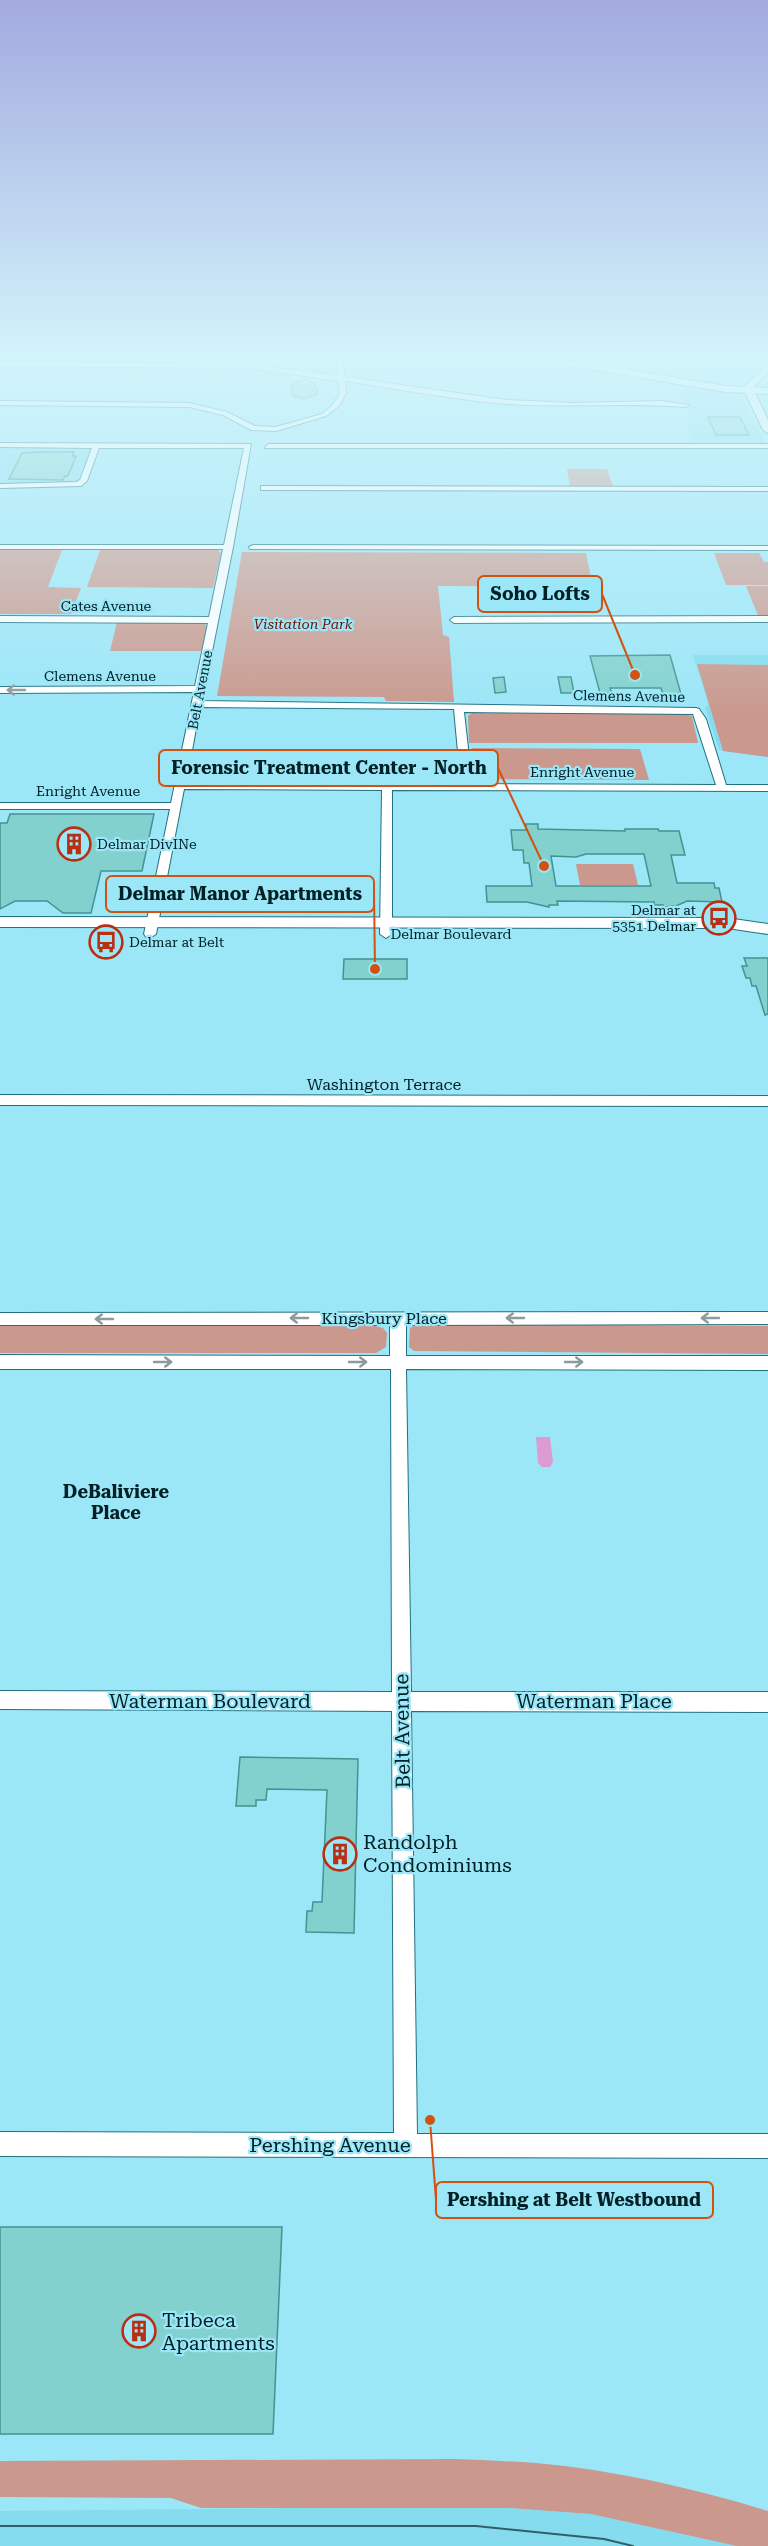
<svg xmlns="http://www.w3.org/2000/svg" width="768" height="2546" viewBox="0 0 768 2546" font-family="'Roboto Serif',serif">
  <rect width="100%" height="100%" fill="#9be6f7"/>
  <g fill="#84dcee">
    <path d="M 685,362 L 764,362 L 737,387 L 669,376 Z"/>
    <path d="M 685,385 L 738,396 L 752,417 L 765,444 L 695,444 L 686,421 L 691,420 L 687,408 L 692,405 L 680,400 Z"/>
    <path d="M 0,448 L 88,448 L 91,449 L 78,480 L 75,482 L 0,484 Z"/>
    <path d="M 693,655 L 768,655 L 768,757 L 719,750 L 705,707 L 709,706 Z"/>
    <path d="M 392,2507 L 510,2508 L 591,2514 L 737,2546 L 0,2546 L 0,2511 Z"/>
  </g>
  <g fill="#ca988d">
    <path d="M 567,469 L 607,469 L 613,486 L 570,486 Z"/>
    <path d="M 216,549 L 221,553 L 213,588 L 87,587 L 100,550 Z"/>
    <path d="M 0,550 L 62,550 L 48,587 L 81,588 L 71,614 L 0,614 Z"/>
    <path d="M 242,552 L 586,553 L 593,587 L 438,586 L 443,635 L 449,637 L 454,702 L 386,701 L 384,697 L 217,696 Z"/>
    <path d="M 714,553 L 759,553 L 764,562 L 768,562 L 768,585 L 726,585 Z"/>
    <path d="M 746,586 L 768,586 L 768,618 L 759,618 Z"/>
    <path d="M 117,622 L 203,622 L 207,626 L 201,651 L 110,651 Z"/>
    <path d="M 697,664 L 768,665 L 768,757 L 723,751 Z"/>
    <path d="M 472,713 L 685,714 L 692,716 L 698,743 L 469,743 L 468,716 Z"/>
    <path d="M 472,748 L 640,749 L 649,780 L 474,779 Z"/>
    <path d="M 576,864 L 633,864 L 638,885 L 580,885 Z"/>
    <path d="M 428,1324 L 768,1326 L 768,1354 L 414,1351 L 409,1347 L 410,1328 L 416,1325 Z"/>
    <path d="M 0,1326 L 375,1326 L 383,1328 L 387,1333 L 386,1347 L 376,1353 L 0,1353 Z"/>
    <path d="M 454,2459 C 481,2460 508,2461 536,2463 C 614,2470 693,2488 768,2511 L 768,2546 L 737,2546 L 591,2514 L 510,2508 L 201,2508 L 171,2498 L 0,2497 L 0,2461 Z"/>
  </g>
  <path fill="#dc9cd1" d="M 536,1437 L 550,1437 L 553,1462 L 550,1467 L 542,1467 L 538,1463 Z"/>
  <g fill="#82d1cf" stroke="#439391" stroke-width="1.5" fill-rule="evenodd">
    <path d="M 304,379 L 314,383 L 318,394 L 304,399 L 293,396 L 291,385 Z"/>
    <path d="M 708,417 L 740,417 L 749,435 L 716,435 Z"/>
    <path d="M 41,452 L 74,452 L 72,456 L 76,456 L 68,476 L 65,476 L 63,480 L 9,479 L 22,453 Z"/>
    <path d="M 670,655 L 681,694 L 663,694 L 661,688 L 610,688 L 612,693 L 600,693 L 590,656 Z"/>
    <path d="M 504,677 L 506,692 L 495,693 L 493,678 Z"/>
    <path d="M 558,677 L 571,677 L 574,693 L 561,693 Z"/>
    <path d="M 10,814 L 154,814 L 142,871 L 101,871 L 91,913 L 63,913 L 47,901 L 15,901 L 0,909 L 0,823 L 7,823 Z"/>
    <path d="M 526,824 L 538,824 L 538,829 L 625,831 L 625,829 L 658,829 L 659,831 L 679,831 L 685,855 L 671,855 L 677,883 L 714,883 L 715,888 L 719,888 L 722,902 L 687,901 L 676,906 L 663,907 L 663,905 L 654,905 L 654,902 L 557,901 L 558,905 L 549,905 L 549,907 L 527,902 L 487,902 L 486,886 L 532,886 L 529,863 L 524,863 L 523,850 L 513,850 L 511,830 L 526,830 ZM 586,854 L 644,854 L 651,886 L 556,886 L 551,856 L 576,857 Z"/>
    <path d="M 744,958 L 768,958 L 768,1014 L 765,1015 L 756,986 L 752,986 L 750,978 L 746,978 L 742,966 L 747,966 Z"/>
    <path d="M 344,959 L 407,959 L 407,979 L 343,979 Z"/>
    <path d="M 240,1757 L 358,1759 L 354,1933 L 306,1932 L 307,1911 L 312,1911 L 313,1902 L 322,1902 L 327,1790 L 267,1789 L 266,1800 L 256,1800 L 256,1806 L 236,1806 Z"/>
    <path d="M 0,2227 L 282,2227 L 273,2434 L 0,2434 Z"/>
  </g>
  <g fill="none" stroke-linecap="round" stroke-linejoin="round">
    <defs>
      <g id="minor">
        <path d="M 0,362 L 249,364 L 338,376 L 337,362 L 343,362 L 345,377 L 506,400 L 573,403 L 662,401 L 689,405 L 686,407 C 627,402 567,408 508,404 C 454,400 399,389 345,381 L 346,393 L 339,406 L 326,416 L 276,431 L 251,430 L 223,415 L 189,407 L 0,405 L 0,401 L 189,403 L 227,412 L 255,426 L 276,427 L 322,414 L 333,405 L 340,393 L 338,381 L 249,368 L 0,366 Z"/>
        <path d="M 0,443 L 251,444 L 233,547 L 202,701 L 696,708 L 699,709 L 706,719 L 726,785 L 768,785 L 768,791 L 392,790 L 392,934 L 386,938 L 380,934 L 382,790 L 184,789 L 156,934 L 150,938 L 146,937 L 144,934 L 170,809 L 0,809 L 0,803 L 171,803 L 194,692 L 0,693 L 0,687 L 195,686 L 208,623 L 0,622 L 0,616 L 209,617 L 223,549 L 0,549 L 0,545 L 224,545 L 244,448 L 99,448 L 87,481 L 81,486 L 0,488 L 0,484 L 76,482 L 80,480 L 92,448 L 0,447 ZM 200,707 L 454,709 L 461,784 L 186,783 ZM 464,712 L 693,714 L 716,785 L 472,784 Z"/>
        <path d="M 268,444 L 768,444 L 768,448 L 265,448 Z"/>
        <path d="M 264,486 L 768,487 L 768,491 L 261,490 L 261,486 Z"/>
        <path d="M 253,545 L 768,546 L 768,550 L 250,549 L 249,547 Z"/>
        <path d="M 768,616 L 768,622 L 454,623 L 450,620 L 454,617 Z"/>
        <path d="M 0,1095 L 768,1096 L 768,1106 L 0,1105 Z"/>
        <path d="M 768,1312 L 768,1324 L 406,1325 L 406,1356 L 768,1356 L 768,1370 L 406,1369 L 411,1692 L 768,1692 L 768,1712 L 411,1711 L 417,2134 L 768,2134 L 768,2158 L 0,2156 L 0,2132 L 394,2133 L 392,1711 L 0,1709 L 0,1691 L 392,1692 L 391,1369 L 0,1369 L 0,1355 L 390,1356 L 390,1325 L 0,1325 L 0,1313 Z"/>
      </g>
      <g id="secondary">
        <path d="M 768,363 L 768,372 L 753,388 L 768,420 L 768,433 L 763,430 L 743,388 Z"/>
        <path d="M 0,917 L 727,918 L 768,924 L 768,934 L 727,928 L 0,927 Z"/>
      </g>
      <path id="primary" d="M 560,362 L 581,362 L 726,386 L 768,388 L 768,394 L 726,392 L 565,365 Z"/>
    </defs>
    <use href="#minor" stroke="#217180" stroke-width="2"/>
    <use href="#secondary" stroke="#217180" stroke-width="2"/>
    <use href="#primary" stroke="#217180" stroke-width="2"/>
    <use href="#minor" fill="#fff" fill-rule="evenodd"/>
    <use href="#secondary" fill="#fff" fill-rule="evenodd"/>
    <use href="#primary" fill="#fff" fill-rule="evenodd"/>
    <path stroke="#326069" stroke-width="2" d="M 0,2526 L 476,2526 L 604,2539 L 633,2546"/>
  </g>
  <defs><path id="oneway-shaft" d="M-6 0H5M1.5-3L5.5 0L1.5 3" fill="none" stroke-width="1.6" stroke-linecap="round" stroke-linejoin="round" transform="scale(1.5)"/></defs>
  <g stroke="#8c9b9d">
    <use href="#oneway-shaft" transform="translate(16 690) rotate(180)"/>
    <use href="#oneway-shaft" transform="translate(299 1318) rotate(180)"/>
    <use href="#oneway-shaft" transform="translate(515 1318) rotate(180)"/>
    <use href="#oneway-shaft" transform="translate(710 1318) rotate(180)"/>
    <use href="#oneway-shaft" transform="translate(104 1319) rotate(180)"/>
    <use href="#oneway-shaft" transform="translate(163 1362)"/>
    <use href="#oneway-shaft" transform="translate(358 1362)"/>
    <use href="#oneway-shaft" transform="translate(574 1362)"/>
  </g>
  <linearGradient id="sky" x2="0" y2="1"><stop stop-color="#a3aadf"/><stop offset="0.5" stop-color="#d2f4fb"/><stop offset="1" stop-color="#d2f4fb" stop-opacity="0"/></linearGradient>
  <rect width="768" height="718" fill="url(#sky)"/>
  <defs>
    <symbol id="building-ring" viewBox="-11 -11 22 22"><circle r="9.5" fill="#9be6f7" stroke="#ba2f12" stroke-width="1.5"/><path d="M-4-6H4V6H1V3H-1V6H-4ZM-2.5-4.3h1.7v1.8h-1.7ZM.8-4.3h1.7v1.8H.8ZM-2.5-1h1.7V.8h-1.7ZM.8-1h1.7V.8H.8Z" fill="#ba2f12"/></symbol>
    <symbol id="bus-ring" viewBox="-11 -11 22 22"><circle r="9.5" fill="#9be6f7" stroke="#ba2f12" stroke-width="1.5"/><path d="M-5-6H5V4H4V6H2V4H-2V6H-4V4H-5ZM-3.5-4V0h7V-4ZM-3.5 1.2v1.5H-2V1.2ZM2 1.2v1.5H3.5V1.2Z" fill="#ba2f12"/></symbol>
  </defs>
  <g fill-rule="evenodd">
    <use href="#building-ring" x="55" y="825" width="38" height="38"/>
    <use href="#bus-ring" x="700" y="899" width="38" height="38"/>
    <use href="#bus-ring" x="87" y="923" width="38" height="38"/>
    <use href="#building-ring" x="321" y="1835" width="38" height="38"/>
    <use href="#building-ring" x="120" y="2312" width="38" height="38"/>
  </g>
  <g text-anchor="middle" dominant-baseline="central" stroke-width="4.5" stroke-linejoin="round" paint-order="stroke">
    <g font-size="14" fill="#002026" stroke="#9be6f7">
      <text x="106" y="606">Cates Avenue</text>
      <text x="100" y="676">Clemens Avenue</text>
      <text transform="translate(200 690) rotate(-79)">Belt Avenue</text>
      <text transform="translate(629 696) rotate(1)">Clemens Avenue</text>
      <text x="582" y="772">Enright Avenue</text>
      <text x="88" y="791">Enright Avenue</text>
      <text x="451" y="934">Delmar Boulevard</text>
    </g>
    <g font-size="14" font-style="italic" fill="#711000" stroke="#9be6f7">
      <text x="303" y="624">Visitation Park</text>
    </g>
    <g font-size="14" fill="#002026" stroke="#9be6f7" text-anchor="start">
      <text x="97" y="844">Delmar DivINe</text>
      <text x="696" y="910" text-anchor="end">Delmar at<tspan x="696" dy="16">5351 Delmar</tspan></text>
      <text x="129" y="942">Delmar at Belt</text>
    </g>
    <g font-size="16" fill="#002026" stroke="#9be6f7">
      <text x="384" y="1084">Washington Terrace</text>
      <text x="384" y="1318">Kingsbury Place</text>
    </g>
    <g font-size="18" font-weight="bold" fill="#002026" stroke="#9be6f7">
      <text x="116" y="1491">DeBaliviere<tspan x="116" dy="21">Place</tspan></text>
    </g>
    <g font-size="20" fill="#002026" stroke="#9be6f7">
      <text x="210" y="1701">Waterman Boulevard</text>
      <text x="594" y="1701">Waterman Place</text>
      <text transform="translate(402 1731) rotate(-91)">Belt Avenue</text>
      <text x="330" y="2145">Pershing Avenue</text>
    </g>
    <g font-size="20" fill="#002026" stroke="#9be6f7" text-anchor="start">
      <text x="363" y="1842">Randolph<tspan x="363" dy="23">Condominiums</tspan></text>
      <text x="162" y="2320">Tribeca<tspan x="162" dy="23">Apartments</tspan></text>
    </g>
  </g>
  <path fill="none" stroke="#d1530f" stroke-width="2" d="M635 675L602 594M544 866L498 768M375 969L374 894M430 2120L436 2200"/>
  <g fill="#d1530f" stroke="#9be6f7" stroke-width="2">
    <circle cx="635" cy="675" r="6"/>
    <circle cx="544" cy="866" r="6"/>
    <circle cx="375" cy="969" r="6"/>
    <circle cx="430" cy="2120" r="6"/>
  </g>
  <g fill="#9be6f7" stroke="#d1530f" stroke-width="2">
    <rect x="478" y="576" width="124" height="36" rx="6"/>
    <rect x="159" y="750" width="339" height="36" rx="6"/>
    <rect x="106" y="876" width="268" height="36" rx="6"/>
    <rect x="436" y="2182" width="277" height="36" rx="6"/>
  </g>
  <g font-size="18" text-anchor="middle" font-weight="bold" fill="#002026">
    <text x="540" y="600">Soho Lofts</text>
    <text x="329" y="774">Forensic Treatment Center - North</text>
    <text x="240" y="900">Delmar Manor Apartments</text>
    <text x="574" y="2206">Pershing at Belt Westbound</text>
  </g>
</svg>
